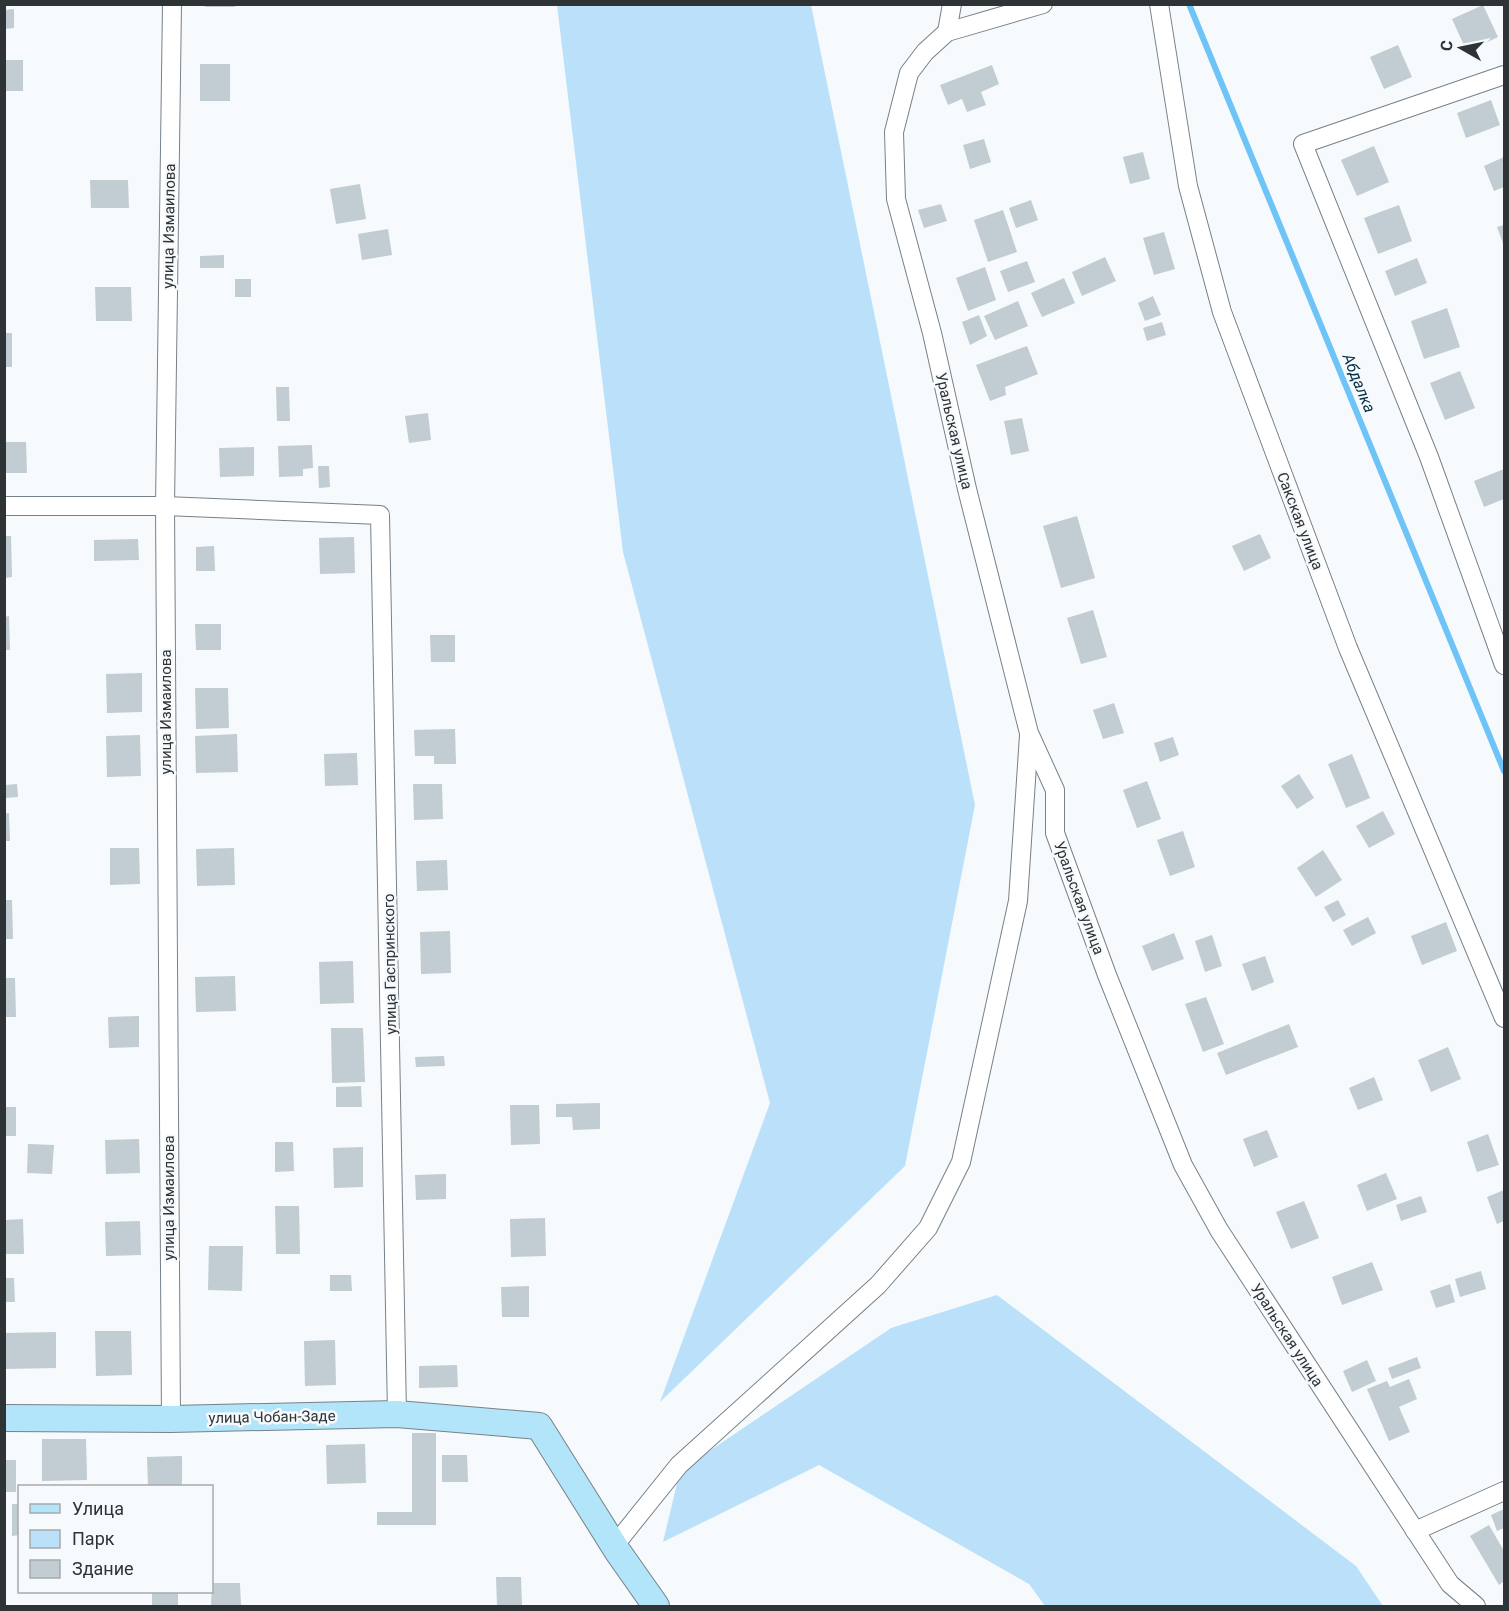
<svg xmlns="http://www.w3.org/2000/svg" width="1509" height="1611" viewBox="0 0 1509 1611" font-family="Roboto,sans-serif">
  <rect width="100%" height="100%" fill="#f6fafd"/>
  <g fill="#bae1f9">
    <path d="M 557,5 L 811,5 L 975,805 L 905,1166 L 660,1402 L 770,1103 L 623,552 Z"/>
    <path d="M 997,1295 L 1356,1566 L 1383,1606 L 1045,1606 L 1029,1584 L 819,1465 L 663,1542 L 680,1471 L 891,1328 Z"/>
  </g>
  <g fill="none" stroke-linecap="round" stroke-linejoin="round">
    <path stroke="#6ec4f7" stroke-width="6" d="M 1189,4 L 1504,771"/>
  </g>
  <g fill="#c1ccd3">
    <rect x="205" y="4" width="30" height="3"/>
    <path d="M 1483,5 L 1498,37 L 1467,52 L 1452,19 Z"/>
    <path d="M 14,9 L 14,28 L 4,29 L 4,10 Z"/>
    <path d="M 1398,45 L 1412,77 L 1384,89 L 1370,57 Z"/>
    <rect x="4" y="60" width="19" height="31"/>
    <rect x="200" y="64" width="30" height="37"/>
    <path d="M 992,65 L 999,84 L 981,92 L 986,105 L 967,112 L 962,99 L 948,105 L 940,85 Z"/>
    <path d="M 1491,100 L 1500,125 L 1466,138 L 1457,113 Z"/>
    <path d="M 984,139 L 991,162 L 970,169 L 963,145 Z"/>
    <path d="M 1374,146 L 1389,182 L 1357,196 L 1341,160 Z"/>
    <path d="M 1143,152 L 1150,179 L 1130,184 L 1123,157 Z"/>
    <path d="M 1504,157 L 1504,187 L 1494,191 L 1484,166 Z"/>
    <path d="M 90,180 L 128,180 L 129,208 L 91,208 Z"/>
    <path d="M 360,184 L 366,219 L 336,224 L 330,189 Z"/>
    <path d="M 1031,200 L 1038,220 L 1016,228 L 1009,208 Z"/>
    <path d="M 941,204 L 947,221 L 924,228 L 918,210 Z"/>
    <path d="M 1399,205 L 1412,241 L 1378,254 L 1364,218 Z"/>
    <path d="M 1003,210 L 1017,252 L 988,262 L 974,220 Z"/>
    <path d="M 1504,225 L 1504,246 L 1497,227 Z"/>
    <path d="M 388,229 L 392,255 L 362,260 L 358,234 Z"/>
    <path d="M 1164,232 L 1175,269 L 1154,275 L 1143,238 Z"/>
    <path d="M 224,255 L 224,268 L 200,268 L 200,256 Z"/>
    <path d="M 1105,257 L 1116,281 L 1082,296 L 1072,272 Z"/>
    <path d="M 1417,258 L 1427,283 L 1395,296 L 1385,271 Z"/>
    <path d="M 1027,261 L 1035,282 L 1008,292 L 1000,271 Z"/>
    <path d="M 985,267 L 996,300 L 968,311 L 956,278 Z"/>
    <path d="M 1064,278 L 1075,303 L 1042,317 L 1031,293 Z"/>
    <rect x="235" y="279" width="16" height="18"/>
    <path d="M 95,287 L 131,287 L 132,321 L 96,321 Z"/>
    <path d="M 1153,296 L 1161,315 L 1145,321 L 1138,303 Z"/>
    <path d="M 1018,301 L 1028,326 L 995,340 L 984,316 Z"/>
    <path d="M 1447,308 L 1460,347 L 1424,359 L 1411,321 Z"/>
    <path d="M 979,315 L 987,336 L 970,345 L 962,322 Z"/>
    <path d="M 1162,322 L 1166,335 L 1147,341 L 1143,328 Z"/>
    <rect x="4" y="333" width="8" height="34"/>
    <path d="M 1027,346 L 1038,374 L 1005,387 L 1006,395 L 990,401 L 976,365 Z"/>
    <path d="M 1460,371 L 1475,408 L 1445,420 L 1430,383 Z"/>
    <path d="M 276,387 L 289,387 L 290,421 L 277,421 Z"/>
    <path d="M 428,413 L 431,440 L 409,443 L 405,416 Z"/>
    <path d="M 1022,418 L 1029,451 L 1011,455 L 1004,421 Z"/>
    <path d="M 4,442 L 26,442 L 27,473 L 4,473 Z"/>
    <path d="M 312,445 L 313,468 L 303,469 L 303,476 L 279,477 L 278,446 Z"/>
    <path d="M 254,447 L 254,476 L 220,477 L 219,448 Z"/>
    <path d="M 318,466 L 329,466 L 330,487 L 319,488 Z"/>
    <path d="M 1504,469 L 1504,499 L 1484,507 L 1474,481 Z"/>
    <path d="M 1077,516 L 1095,578 L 1061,588 L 1043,526 Z"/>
    <path d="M 1260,534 L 1271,558 L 1244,571 L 1232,546 Z"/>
    <path d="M 4,536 L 11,536 L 12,577 L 4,578 Z"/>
    <path d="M 354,537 L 355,573 L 320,574 L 319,538 Z"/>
    <path d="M 138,539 L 139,560 L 94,561 L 94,540 Z"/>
    <path d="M 214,546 L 215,571 L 196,571 L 196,547 Z"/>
    <path d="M 1093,610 L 1107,657 L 1081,664 L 1067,618 Z"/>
    <path d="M 9,616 L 10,650 L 4,650 L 4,617 Z"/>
    <path d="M 195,624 L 221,624 L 221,650 L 196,650 Z"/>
    <path d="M 430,635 L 455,635 L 455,662 L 431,662 Z"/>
    <path d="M 142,673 L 142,712 L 107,713 L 106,674 Z"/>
    <path d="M 195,688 L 228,688 L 229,728 L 196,729 Z"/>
    <path d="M 1114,703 L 1124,733 L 1103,739 L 1093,710 Z"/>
    <path d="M 455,729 L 456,764 L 434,764 L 434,756 L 415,756 L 414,730 Z"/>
    <path d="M 237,734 L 238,772 L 196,773 L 195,736 Z"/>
    <path d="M 140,735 L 141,776 L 107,777 L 106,736 Z"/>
    <path d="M 1173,737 L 1179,755 L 1160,762 L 1154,743 Z"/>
    <path d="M 357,753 L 358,785 L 325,786 L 324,754 Z"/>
    <path d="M 1352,754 L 1370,798 L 1346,808 L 1328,764 Z"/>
    <path d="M 1299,774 L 1314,798 L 1297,809 L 1281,786 Z"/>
    <path d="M 1147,781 L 1161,819 L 1137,828 L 1123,790 Z"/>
    <path d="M 17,784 L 18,797 L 5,798 L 5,785 Z"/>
    <path d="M 413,784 L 442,784 L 443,819 L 414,820 Z"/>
    <path d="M 1383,811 L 1395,834 L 1369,848 L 1356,826 Z"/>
    <path d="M 9,813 L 10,841 L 4,841 L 4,814 Z"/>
    <path d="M 1183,831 L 1195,867 L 1170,876 L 1157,840 Z"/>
    <path d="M 110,848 L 139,848 L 140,884 L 110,885 Z"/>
    <path d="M 234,848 L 235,885 L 197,886 L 196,849 Z"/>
    <path d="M 1323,850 L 1342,880 L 1316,897 L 1297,868 Z"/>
    <path d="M 447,860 L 448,890 L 417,891 L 416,861 Z"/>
    <path d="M 4,900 L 12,900 L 13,939 L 4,939 Z"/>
    <path d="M 1338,900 L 1346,915 L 1333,922 L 1324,907 Z"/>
    <path d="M 1368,917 L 1376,933 L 1352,946 L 1343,930 Z"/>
    <path d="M 1446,922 L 1457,951 L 1422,965 L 1411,936 Z"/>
    <path d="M 450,931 L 451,973 L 421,974 L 420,932 Z"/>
    <path d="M 1174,933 L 1184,959 L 1152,971 L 1142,946 Z"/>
    <path d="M 1212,935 L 1222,966 L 1205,972 L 1195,941 Z"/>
    <path d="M 1265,956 L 1274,982 L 1252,991 L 1242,964 Z"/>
    <path d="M 353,961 L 354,1003 L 320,1004 L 319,962 Z"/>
    <path d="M 235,976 L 236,1011 L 196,1012 L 195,977 Z"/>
    <path d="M 4,978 L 15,978 L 16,1017 L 4,1017 Z"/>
    <path d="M 1206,997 L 1224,1044 L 1203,1052 L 1185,1004 Z"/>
    <path d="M 139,1016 L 139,1047 L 109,1048 L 108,1017 Z"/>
    <path d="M 1289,1024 L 1298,1047 L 1226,1075 L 1217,1053 Z"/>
    <path d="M 331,1028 L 363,1028 L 365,1082 L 332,1083 Z"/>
    <path d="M 1448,1047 L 1461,1079 L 1431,1092 L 1418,1060 Z"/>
    <path d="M 444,1056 L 445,1066 L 416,1067 L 415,1057 Z"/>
    <path d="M 1374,1077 L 1383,1100 L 1358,1110 L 1349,1088 Z"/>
    <path d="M 361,1086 L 362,1107 L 336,1107 L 336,1087 Z"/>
    <path d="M 600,1103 L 600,1129 L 573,1130 L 572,1117 L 556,1117 L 556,1104 Z"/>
    <path d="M 510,1105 L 539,1105 L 540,1144 L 511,1145 Z"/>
    <rect x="4" y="1107" width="12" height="29"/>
    <path d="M 1267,1130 L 1278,1157 L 1254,1167 L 1243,1139 Z"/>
    <path d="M 1488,1134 L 1499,1165 L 1477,1172 L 1467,1142 Z"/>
    <path d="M 139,1139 L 140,1173 L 106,1174 L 105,1140 Z"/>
    <path d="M 275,1142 L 293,1142 L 294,1171 L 275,1172 Z"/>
    <path d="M 28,1144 L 54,1145 L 52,1174 L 27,1173 Z"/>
    <path d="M 363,1147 L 363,1187 L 334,1188 L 333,1148 Z"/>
    <path d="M 1386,1173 L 1397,1199 L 1367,1211 L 1357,1185 Z"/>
    <path d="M 446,1174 L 446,1199 L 416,1200 L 415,1175 Z"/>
    <path d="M 1504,1190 L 1504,1221 L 1497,1224 L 1487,1197 Z"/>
    <path d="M 1421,1196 L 1427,1212 L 1401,1221 L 1396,1205 Z"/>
    <path d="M 1304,1201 L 1319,1238 L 1291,1249 L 1276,1212 Z"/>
    <path d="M 275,1206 L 299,1206 L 300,1254 L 276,1254 Z"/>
    <path d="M 545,1218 L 546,1256 L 511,1257 L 510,1219 Z"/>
    <path d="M 23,1219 L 24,1254 L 4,1254 L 4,1220 Z"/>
    <path d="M 140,1221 L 141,1255 L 106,1256 L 105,1222 Z"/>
    <path d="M 209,1246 L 243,1246 L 242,1291 L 208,1290 Z"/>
    <path d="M 1372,1262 L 1383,1290 L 1342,1305 L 1332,1277 Z"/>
    <path d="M 1481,1271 L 1486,1289 L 1460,1297 L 1455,1279 Z"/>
    <path d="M 330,1275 L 351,1275 L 352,1291 L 330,1291 Z"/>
    <path d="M 4,1278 L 14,1278 L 15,1302 L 4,1302 Z"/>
    <path d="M 1450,1284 L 1455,1302 L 1436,1308 L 1430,1291 Z"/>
    <path d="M 529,1286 L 529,1317 L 502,1317 L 501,1287 Z"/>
    <path d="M 95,1331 L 131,1331 L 132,1375 L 96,1376 Z"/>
    <path d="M 56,1332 L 56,1368 L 4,1369 L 4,1333 Z"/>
    <path d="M 335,1340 L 336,1385 L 305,1386 L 304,1341 Z"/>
    <path d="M 1417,1357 L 1421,1368 L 1392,1379 L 1388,1368 Z"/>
    <path d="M 1367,1360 L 1376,1381 L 1352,1392 L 1343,1371 Z"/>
    <path d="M 457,1365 L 458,1387 L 419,1388 L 419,1366 Z"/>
    <path d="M 1409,1379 L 1417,1399 L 1399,1407 L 1410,1432 L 1389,1441 L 1367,1389 L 1387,1381 L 1390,1387 Z"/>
    <path d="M 412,1433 L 436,1433 L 436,1525 L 377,1525 L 377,1512 L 412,1512 Z"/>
    <path d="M 42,1439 L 86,1439 L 87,1480 L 42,1481 Z"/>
    <path d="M 365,1444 L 366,1483 L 327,1484 L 326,1445 Z"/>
    <path d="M 442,1455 L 467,1455 L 468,1482 L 442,1482 Z"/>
    <path d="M 182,1456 L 182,1486 L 148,1486 L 147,1457 Z"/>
    <rect x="4" y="1460" width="12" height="32"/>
    <path d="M 12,1504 L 20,1504 L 20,1535 L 12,1536 Z"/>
    <path d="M 1504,1509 L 1504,1528 L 1497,1531 L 1491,1515 Z"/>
    <path d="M 1489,1525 L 1504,1551 L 1504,1581 L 1499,1585 L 1470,1536 Z"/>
    <path d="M 496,1577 L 521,1577 L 522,1606 L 497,1606 Z"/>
    <path d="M 212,1583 L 240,1583 L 241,1606 L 211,1606 Z"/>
    <rect x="152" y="1592" width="26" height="14"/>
  </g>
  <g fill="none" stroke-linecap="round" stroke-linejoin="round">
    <defs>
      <g id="street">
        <path d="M 1043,4 L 947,32 L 925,52 L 909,73 L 894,132 L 896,199 L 932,333 L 967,489 L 1029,733 L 1055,790 L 1055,833 L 1107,975 L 1183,1165 L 1219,1230 L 1450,1584 L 1476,1606"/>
        <path d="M 1159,4 L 1188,186 L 1222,312 L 1348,648 L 1504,1018"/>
        <path d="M 947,32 L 952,4"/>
        <path d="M 1504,75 L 1303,144 L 1429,457 L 1504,665"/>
        <path d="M 4,506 L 165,506 L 380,515 L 397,1414"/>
        <path d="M 171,1419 L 165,506 L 172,4"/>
        <path d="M 1415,1531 L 1504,1491"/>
        <path d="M 614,1546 L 679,1465 L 878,1285 L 928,1228 L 961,1162 L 1018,901 L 1029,735"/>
      </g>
      <path id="secondary" d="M 4,1418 L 171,1419 L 397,1414 L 539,1426 L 618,1552 L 656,1606"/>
    </defs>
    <use href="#street" stroke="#778188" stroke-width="20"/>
    <use href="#secondary" stroke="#778188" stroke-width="28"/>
    <use href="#street" stroke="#fff" stroke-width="18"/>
    <use href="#secondary" stroke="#b2e5fa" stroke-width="26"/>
  </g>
  <g text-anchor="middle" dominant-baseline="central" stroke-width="5" stroke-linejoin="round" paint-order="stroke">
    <g font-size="15" fill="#2e3335" stroke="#f6fafd">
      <text transform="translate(169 226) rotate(-89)">улица Измаилова</text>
      <text transform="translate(954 431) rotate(77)">Уральская улица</text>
      <text transform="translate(1300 521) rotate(69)">Сакская улица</text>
      <text transform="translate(166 712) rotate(-90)">улица Измаилова</text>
      <text transform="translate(1079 898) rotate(70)">Уральская улица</text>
      <text transform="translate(390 964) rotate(-91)">улица Гаспринского</text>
      <text transform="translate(169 1198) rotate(-90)">улица Измаилова</text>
      <text transform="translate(1287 1335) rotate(57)">Уральская улица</text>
      <text transform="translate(272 1417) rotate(-1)">улица Чобан-Заде</text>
    </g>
    <g font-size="16" font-style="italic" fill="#052d41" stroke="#f6fafd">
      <text transform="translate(1359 383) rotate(68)">Абдалка</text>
    </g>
  </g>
  <rect width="1509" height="1611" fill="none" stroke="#2e3335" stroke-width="12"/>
  <rect x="18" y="1485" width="195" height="108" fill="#f6fafd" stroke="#a6aaad" stroke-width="1.5"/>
  <rect x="30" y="1504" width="30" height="9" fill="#b2e5fa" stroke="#a6aaad" stroke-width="1.5"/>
  <text x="72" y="1515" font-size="18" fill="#2e3335">Улица</text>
  <rect x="30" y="1530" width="30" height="18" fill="#bae1f9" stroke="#a6aaad" stroke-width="1.5"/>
  <text x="72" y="1545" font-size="18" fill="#2e3335">Парк</text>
  <rect x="30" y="1560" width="30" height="18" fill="#c1ccd3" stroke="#a6aaad" stroke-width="1.5"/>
  <text x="72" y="1575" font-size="18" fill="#2e3335">Здание</text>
  <g transform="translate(1461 48) rotate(279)" stroke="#f6fafd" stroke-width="4.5" paint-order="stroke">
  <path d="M0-4.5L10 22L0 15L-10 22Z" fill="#2e3335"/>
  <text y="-9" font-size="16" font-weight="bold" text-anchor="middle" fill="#2e3335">С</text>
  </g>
</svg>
